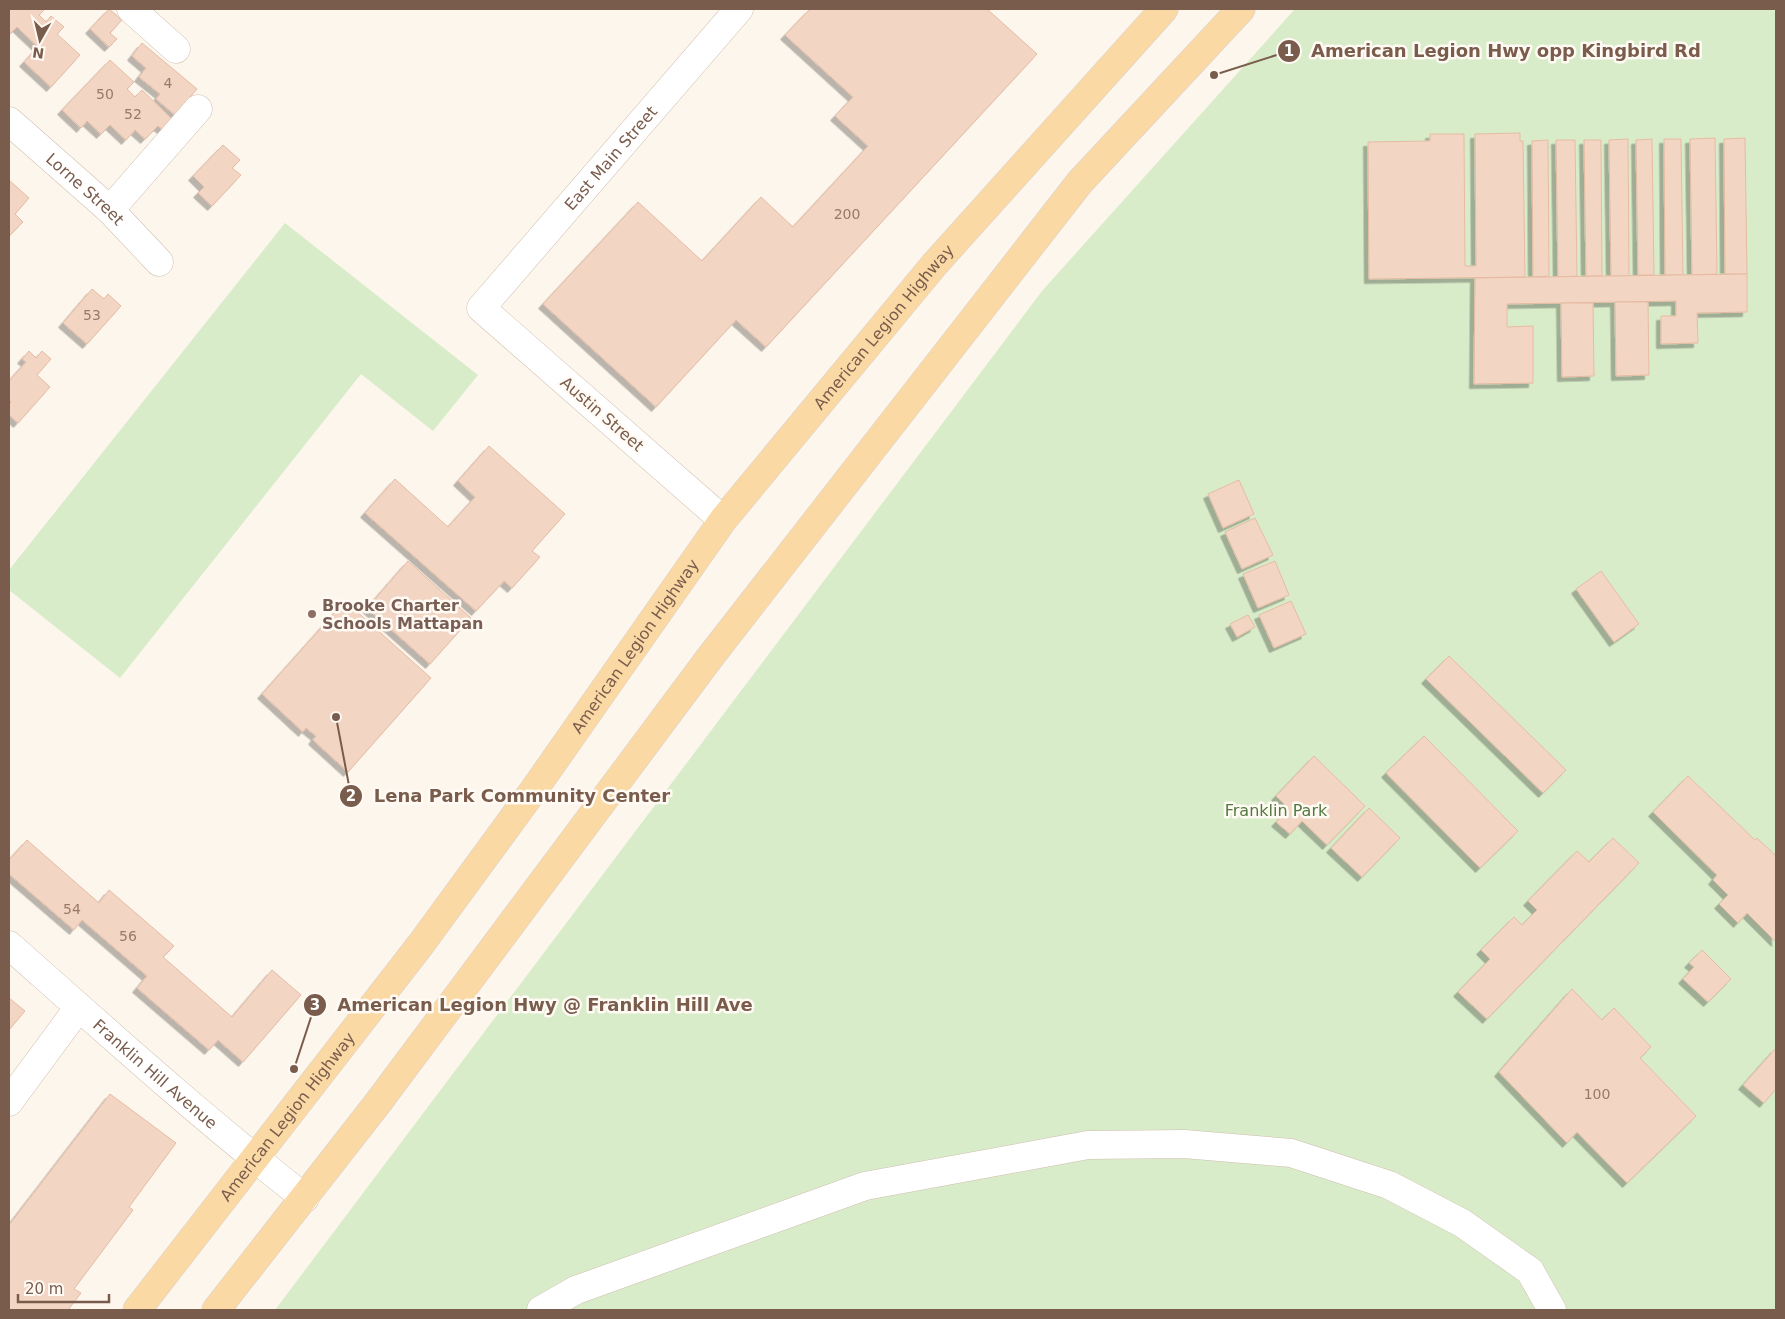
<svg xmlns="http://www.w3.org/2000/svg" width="1785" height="1319" viewBox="0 0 1785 1319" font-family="'DejaVu Sans',sans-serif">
  <defs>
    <filter id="shadow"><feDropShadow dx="-4.5" dy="4.5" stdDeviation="0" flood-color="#0004"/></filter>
  </defs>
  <rect width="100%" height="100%" fill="#fdf6ec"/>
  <g fill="#d8ecc9">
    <path d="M 1295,9 L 1767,9 L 1776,11 L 1776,1310 L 275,1310 L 1042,291 Z"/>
    <path d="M 285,223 L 478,375 L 433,431 L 361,374 L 120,678 L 9,590 L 9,570 Z"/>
  </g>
  <g fill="#f3d5c3" stroke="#e6bba3" filter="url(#shadow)">
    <path d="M 9,9 L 45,9 L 39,15 L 46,22 L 51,16 L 64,27 L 57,34 L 80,55 L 51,87 L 24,62 L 38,47 L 17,27 L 9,35 Z"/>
    <path d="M 109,9 L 122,20 L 110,33 L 117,39 L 109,47 L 90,29 Z"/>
    <path d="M 810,9 L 987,9 L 1037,54 L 766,347 L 736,320 L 656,407 L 543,304 L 638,202 L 702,261 L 761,197 L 793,227 L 868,146 L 835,116 L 853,97 L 785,35 Z"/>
    <path d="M 142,43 L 197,89 L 175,115 L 156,99 L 160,94 L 139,77 L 146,68 L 132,56 Z"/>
    <path d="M 110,60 L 134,82 L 127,89 L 135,97 L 142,90 L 172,119 L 162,129 L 158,126 L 145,139 L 135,130 L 126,140 L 110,125 L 101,134 L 87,121 L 81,128 L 62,110 Z"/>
    <path d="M 1520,133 L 1520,141 L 1523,141 L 1525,277 L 1369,279 L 1368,142 L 1430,141 L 1430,134 L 1464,134 L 1465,266 L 1476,266 L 1475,134 Z"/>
    <path d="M 1715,138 L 1717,274 L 1692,275 L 1690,139 Z"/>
    <path d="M 1745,138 L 1747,274 L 1725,274 L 1724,139 Z"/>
    <path d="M 1628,139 L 1629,276 L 1611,276 L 1609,140 Z"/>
    <path d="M 1652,139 L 1654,275 L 1638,275 L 1636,140 Z"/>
    <path d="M 1664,139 L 1681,139 L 1683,275 L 1665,275 Z"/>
    <path d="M 1548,140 L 1549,276 L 1533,277 L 1532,141 Z"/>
    <path d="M 1556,140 L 1575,140 L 1577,276 L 1558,277 Z"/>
    <path d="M 1584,140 L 1601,140 L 1602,276 L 1586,276 Z"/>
    <path d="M 223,145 L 240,160 L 232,168 L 241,175 L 212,206 L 198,193 L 204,187 L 193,176 Z"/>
    <path d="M 9,180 L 29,198 L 15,214 L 23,222 L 9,236 Z"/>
    <path d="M 1747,274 L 1747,312 L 1697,313 L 1698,343 L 1661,344 L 1661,316 L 1676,316 L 1676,301 L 1507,304 L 1507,327 L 1533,326 L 1533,383 L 1474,384 L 1475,278 Z"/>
    <path d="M 92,289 L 104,299 L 108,294 L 121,306 L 87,344 L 63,323 Z"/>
    <path d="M 1615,302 L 1648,302 L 1649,375 L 1616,376 Z"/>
    <path d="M 1561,303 L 1593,303 L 1594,376 L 1562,377 Z"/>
    <path d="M 29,351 L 36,358 L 42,351 L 51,359 L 37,375 L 50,387 L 18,423 L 9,415 L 9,405 L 11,402 L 9,400 L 9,381 L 26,362 L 22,359 Z"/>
    <path d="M 489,446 L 565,514 L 532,551 L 540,557 L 512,588 L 504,581 L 476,611 L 365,513 L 395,479 L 448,527 L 475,497 L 458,481 Z"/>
    <path d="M 1239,480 L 1254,514 L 1223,528 L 1208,494 Z"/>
    <path d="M 1255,518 L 1273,555 L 1242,569 L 1225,532 Z"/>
    <path d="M 408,561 L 471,618 L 430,664 L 367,608 Z"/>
    <path d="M 1275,561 L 1289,595 L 1258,608 L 1243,574 Z"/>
    <path d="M 1601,571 L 1639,624 L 1614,642 L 1576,589 Z"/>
    <path d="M 345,601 L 431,678 L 348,772 L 313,740 L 316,736 L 306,728 L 303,732 L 262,694 Z"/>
    <path d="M 1291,601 L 1306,634 L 1274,648 L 1259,615 Z"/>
    <path d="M 1248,615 L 1255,627 L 1237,637 L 1230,624 Z"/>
    <path d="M 1449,656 L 1566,770 L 1543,793 L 1426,679 Z"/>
    <path d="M 1424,736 L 1518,831 L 1480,868 L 1386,773 Z"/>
    <path d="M 1314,756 L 1365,806 L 1327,845 L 1302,821 L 1290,834 L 1276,822 L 1289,809 L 1276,796 Z"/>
    <path d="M 1688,776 L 1755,840 L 1757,838 L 1776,856 L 1776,942 L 1747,913 L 1738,923 L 1719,904 L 1728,895 L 1713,880 L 1717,875 L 1653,812 Z"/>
    <path d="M 1369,808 L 1400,838 L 1362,877 L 1331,848 Z"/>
    <path d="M 1613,838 L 1639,863 L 1487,1019 L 1458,992 L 1490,959 L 1481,950 L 1514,917 L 1522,925 L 1537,910 L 1528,901 L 1577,851 L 1589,862 Z"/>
    <path d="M 27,840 L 99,903 L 109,890 L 174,946 L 163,957 L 232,1017 L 272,970 L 301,995 L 243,1062 L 218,1040 L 209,1050 L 137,988 L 147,976 L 82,920 L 74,930 L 9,874 L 9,860 Z"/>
    <path d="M 1702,950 L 1731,979 L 1708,1002 L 1683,979 L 1694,967 L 1689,963 Z"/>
    <path d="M 1572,989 L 1602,1020 L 1614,1008 L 1651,1047 L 1640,1058 L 1696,1116 L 1627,1183 L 1577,1132 L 1567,1143 L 1499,1072 Z"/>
    <path d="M 9,998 L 25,1011 L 9,1030 Z"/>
    <path d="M 1776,1048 L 1776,1089 L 1764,1103 L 1743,1085 Z"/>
    <path d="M 110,1094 L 176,1143 L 129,1207 L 133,1210 L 74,1289 L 81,1293 L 68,1310 L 9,1310 L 9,1225 Z"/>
  </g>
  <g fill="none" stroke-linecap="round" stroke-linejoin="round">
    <defs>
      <g id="minor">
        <path d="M 131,9 L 176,49"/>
        <path id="s1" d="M 9,121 L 110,210 L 159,262"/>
        <path d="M 110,210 L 198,109"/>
        <path id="s2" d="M 723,520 L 481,308 L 739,9"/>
        <path id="s3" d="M 9,945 C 106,1031 202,1118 305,1198"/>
        <path d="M 9,1102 L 79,1007"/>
        <path d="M 541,1310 L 576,1290 L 865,1186 L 1088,1145 L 1184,1144 L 1291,1153 L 1389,1185 L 1462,1223 L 1530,1271 L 1552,1310"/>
      </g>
      <g id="major">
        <path id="s4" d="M 137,1310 L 421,944 L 533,791 L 723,520 L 934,265 L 1164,9"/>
        <path d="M 216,1310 L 377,1104 L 711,656 L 1080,182 L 1241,9"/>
      </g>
    </defs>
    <use href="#minor" stroke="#d1beb0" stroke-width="29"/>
    <use href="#major" stroke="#dad1cd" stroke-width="29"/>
    <use href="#minor" stroke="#fff" stroke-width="28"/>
    <use href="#major" stroke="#fbd9a5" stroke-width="28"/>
  </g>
  <circle fill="#8d6e63" stroke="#fffaf3" stroke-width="2" cx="312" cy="614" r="5"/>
  <g text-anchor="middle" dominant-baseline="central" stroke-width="5" stroke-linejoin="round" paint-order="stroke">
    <g font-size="14" fill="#987a6a">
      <text x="168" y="83">4</text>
      <text x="105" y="94">50</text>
      <text x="133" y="114">52</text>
      <text x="847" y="214">200</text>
      <text x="92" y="315">53</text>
      <text x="72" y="909">54</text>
      <text x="128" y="936">56</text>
      <text x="1597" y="1094">100</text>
    </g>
    <g font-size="16" fill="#7a5c4d" stroke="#fffaf3">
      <text stroke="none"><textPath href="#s2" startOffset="520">East Main Street</textPath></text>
      <text stroke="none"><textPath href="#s1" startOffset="102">Lorne Street</textPath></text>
      <text stroke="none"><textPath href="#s4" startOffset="1235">American Legion Highway</textPath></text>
      <text transform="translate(602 414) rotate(41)">Austin Street</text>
      <text stroke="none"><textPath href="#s4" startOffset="830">American Legion Highway</textPath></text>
      <text stroke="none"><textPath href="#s3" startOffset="195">Franklin Hill Avenue</textPath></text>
      <text stroke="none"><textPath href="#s4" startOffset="245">American Legion Highway</textPath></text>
    </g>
    <g font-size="16" font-weight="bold" fill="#785e54" stroke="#fffaf3" text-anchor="start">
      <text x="322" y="605">Brooke Charter<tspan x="322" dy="18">Schools Mattapan</tspan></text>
    </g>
    <g font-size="16" fill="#537a41" stroke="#fffaf3">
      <text x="1276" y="810">Franklin Park</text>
    </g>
  </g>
  <path fill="none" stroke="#7a5c4d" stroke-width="2" d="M1214 75L1289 51M336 717L351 796M294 1069L315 1005"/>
  <g fill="#7a5c4d" stroke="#fffaf3" stroke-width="2">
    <circle cx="1214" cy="75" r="5"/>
    <circle cx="336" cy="717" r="5"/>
    <circle cx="294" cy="1069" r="5"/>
    <circle cx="1289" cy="51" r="12"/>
    <circle cx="351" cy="796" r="12"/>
    <circle cx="315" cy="1005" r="12"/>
  </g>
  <g font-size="15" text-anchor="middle" font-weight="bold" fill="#fff">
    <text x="1289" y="56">1</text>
    <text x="351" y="801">2</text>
    <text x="315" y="1010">3</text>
  </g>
  <g font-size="18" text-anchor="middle" font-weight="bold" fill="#7a5c4d" stroke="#fffaf3" stroke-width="5" stroke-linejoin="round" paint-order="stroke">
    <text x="1506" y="57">American Legion Hwy opp Kingbird Rd</text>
    <text x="522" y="802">Lena Park Community Center</text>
    <text x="545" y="1011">American Legion Hwy @ Franklin Hill Ave</text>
  </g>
  <rect width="1785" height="1319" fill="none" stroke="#7a5c4d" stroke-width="20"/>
  <g transform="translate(40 40) rotate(188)" stroke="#fffaf3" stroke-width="4" paint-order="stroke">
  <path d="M0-4L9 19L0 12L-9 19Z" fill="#7a5c4d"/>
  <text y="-8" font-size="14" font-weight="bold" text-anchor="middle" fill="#7a5c4d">N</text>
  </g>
  <path d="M18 1294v8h91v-8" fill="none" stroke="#7a5c4d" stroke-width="2.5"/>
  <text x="25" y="1294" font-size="15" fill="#7a5c4d" stroke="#fffaf3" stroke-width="4" paint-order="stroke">20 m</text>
</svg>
